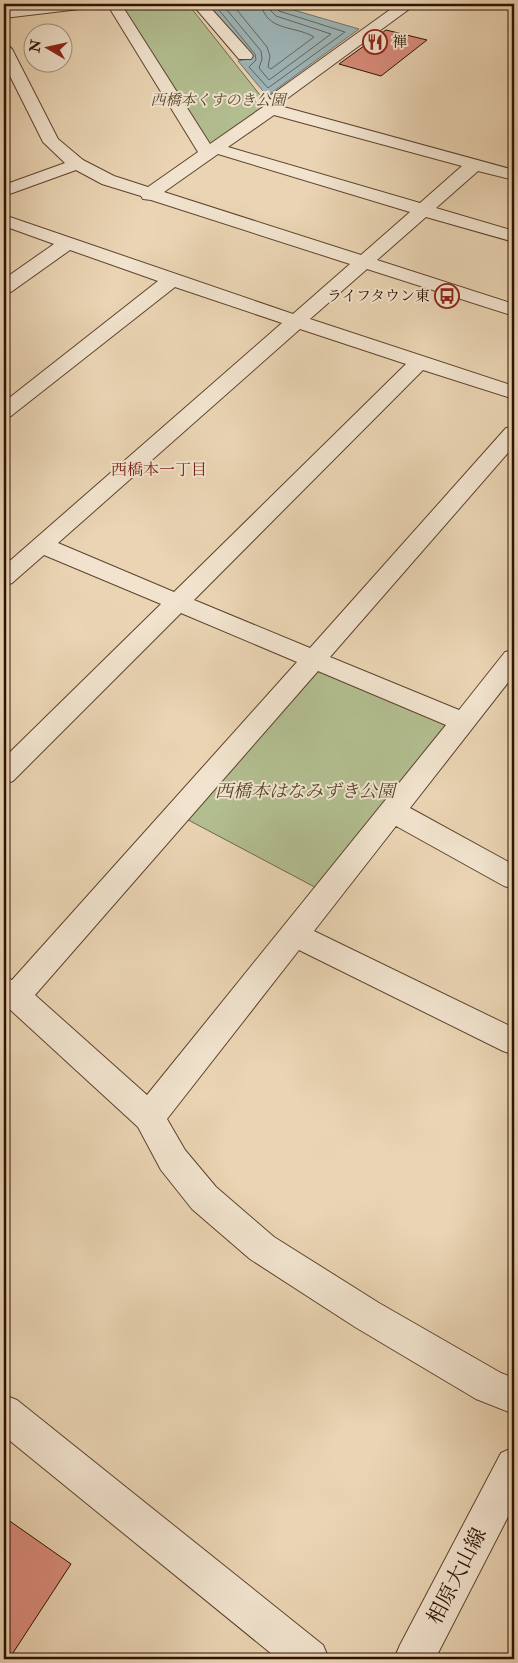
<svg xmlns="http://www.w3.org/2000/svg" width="518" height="1663" viewBox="0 0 518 1663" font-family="'IM FELL Double Pica','Noto Serif JP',serif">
  <rect width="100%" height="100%" fill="#ead4b3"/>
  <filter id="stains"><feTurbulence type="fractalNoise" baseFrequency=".004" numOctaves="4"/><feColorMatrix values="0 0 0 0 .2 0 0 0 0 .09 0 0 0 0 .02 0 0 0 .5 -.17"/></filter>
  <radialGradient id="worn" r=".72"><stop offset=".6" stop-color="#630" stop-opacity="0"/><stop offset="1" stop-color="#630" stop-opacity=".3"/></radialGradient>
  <g fill="#b2be90" stroke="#706848">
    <path d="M 114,4 L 188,4 L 271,109 L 214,148 L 200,141 Z"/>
    <path d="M 314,660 L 463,722 L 326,893 L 177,814 Z"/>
  </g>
  <path fill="#9db5b8" stroke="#71746e" d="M 207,4 L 273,4 L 359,29 L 267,96 L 238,61 L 252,58 Z"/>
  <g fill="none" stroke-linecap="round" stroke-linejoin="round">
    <g stroke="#66645c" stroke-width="1">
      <path d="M 214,4 L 255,54 L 256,60 L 249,67 L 268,88 L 345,32 L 279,11 L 275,4"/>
      <path d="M 222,4 L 261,51 L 262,59 L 259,68 L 269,80 L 331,34 L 276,16 L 271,11 L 269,4"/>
      <path d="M 232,4 L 267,47 L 270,56 L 268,67 L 271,69 L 314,37 C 294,25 267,32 261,4"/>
    </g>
  </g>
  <g fill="#d98c7b" stroke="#2e1300">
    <path d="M 386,30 L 427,40 L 381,76 L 339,64 Z"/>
    <path d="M 4,1517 L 71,1564 L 9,1659 L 4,1659 Z"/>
  </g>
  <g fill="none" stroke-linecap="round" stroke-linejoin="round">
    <defs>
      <g id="minor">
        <path d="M 53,4 L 95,4 L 93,7 L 88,8 L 4,18 L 4,10 Z"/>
        <path d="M 107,4 L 121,4 L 210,144 L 263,107 L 267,98 L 398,4 L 414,4 L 412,7 L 281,103 L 280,106 L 514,170 L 514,180 L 478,171 L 436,208 L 514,231 L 514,242 L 426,217 L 377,260 L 514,304 L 514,316 L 367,269 L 310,319 L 514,386 L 514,399 L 423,370 L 194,600 L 310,648 L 506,428 L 514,427 L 514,446 L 330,657 L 459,710 L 505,652 L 514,650 L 514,675 L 410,808 L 514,865 L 514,889 L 504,886 L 396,826 L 314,931 L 514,1028 L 514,1055 L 503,1051 L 299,950 L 167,1119 L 185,1150 L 216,1187 L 274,1237 L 379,1303 L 501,1373 L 514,1378 L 514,1414 L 476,1399 L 355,1327 L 250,1259 L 192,1209 L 161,1170 L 138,1127 L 4,1004 L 4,977 L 12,980 L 297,662 L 181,613 L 13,781 L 4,784 L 4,758 L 161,604 L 44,555 L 12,583 L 4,586 L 4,566 L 282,323 L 175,287 L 11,416 L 4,418 L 4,402 L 158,281 L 70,250 L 11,292 L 4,294 L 4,279 L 54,244 L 4,226 L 4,215 L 293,314 L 350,264 L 151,200 L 143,199 L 141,196 L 102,184 L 76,170 L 4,196 L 4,185 L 65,163 L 43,142 L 4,64 L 4,44 L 9,46 L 12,49 L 58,139 L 83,160 L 114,176 L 148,187 L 198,152 ZM 274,115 L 462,166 L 420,203 L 228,147 ZM 218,154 L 410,212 L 361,255 L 164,192 ZM 300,329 L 406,364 L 174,592 L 58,543 ZM 318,671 L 446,725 L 147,1095 L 35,995 Z"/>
        <path d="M 192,4 L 207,4 L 251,53 L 253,56 L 251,59 L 239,59 Z"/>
        <path d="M 4,1395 L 17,1400 L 323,1645 L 329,1659 L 278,1659 L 4,1436 Z"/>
        <path d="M 514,1447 L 514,1505 L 435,1659 L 394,1659 L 400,1645 L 501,1453 Z"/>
      </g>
    </defs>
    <use href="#minor" stroke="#5d432d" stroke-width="2"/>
    <use href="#minor" fill="#f1e3ce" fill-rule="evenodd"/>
  </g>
  <defs>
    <symbol id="restaurant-ring" viewBox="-11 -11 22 22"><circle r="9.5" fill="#f1e3ce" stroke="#8f2418" stroke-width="1.5"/><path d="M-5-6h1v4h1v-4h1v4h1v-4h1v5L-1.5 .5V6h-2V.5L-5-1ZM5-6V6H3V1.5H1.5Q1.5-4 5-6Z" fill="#8f2418"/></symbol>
    <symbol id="bus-ring" viewBox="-11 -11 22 22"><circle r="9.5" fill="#f1e3ce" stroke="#8f2418" stroke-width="1.5"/><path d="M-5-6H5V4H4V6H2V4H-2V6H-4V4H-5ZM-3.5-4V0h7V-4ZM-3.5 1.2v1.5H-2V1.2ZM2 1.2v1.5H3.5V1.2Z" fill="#8f2418"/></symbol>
  </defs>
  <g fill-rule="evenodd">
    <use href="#restaurant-ring" x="361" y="28" width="28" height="28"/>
    <use href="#bus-ring" x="433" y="282" width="28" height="28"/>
  </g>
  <g text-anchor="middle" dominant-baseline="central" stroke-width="4" stroke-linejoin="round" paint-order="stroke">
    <g font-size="15" fill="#2e1300" stroke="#f1e3ce" text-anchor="start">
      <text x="392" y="42">禅</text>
      <text x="430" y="296" text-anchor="end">ライフタウン東</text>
    </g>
    <g font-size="15" font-style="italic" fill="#56462b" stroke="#f1e3ce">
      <text x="218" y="100">西橋本くすのき公園</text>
    </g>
    <g font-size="16" fill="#7a1f14" stroke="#f1e3ce">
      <text x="159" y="470">西橋本一丁目</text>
    </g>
    <g font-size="18" font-style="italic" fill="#56462b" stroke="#f1e3ce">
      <text x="305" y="791">西橋本はなみずき公園</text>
    </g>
    <g font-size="21" fill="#2e1300" stroke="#f1e3ce">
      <text transform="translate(457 1576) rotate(-63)">相原大山線</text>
    </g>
  </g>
  <rect width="518" height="1663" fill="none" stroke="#ead4b3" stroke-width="20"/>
  <rect x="5" y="5" width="508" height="1653" fill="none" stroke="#2e1300" stroke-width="2.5"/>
  <rect x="10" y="10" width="498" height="1643" fill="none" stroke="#2e1300"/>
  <g transform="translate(48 48) rotate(279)"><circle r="24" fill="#f1e3ce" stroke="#a3907c"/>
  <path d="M0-4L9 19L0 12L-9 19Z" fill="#8f2418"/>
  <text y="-8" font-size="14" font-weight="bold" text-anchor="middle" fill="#2e1300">N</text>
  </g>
  <rect width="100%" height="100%" filter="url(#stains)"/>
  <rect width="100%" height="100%" fill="url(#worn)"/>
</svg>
